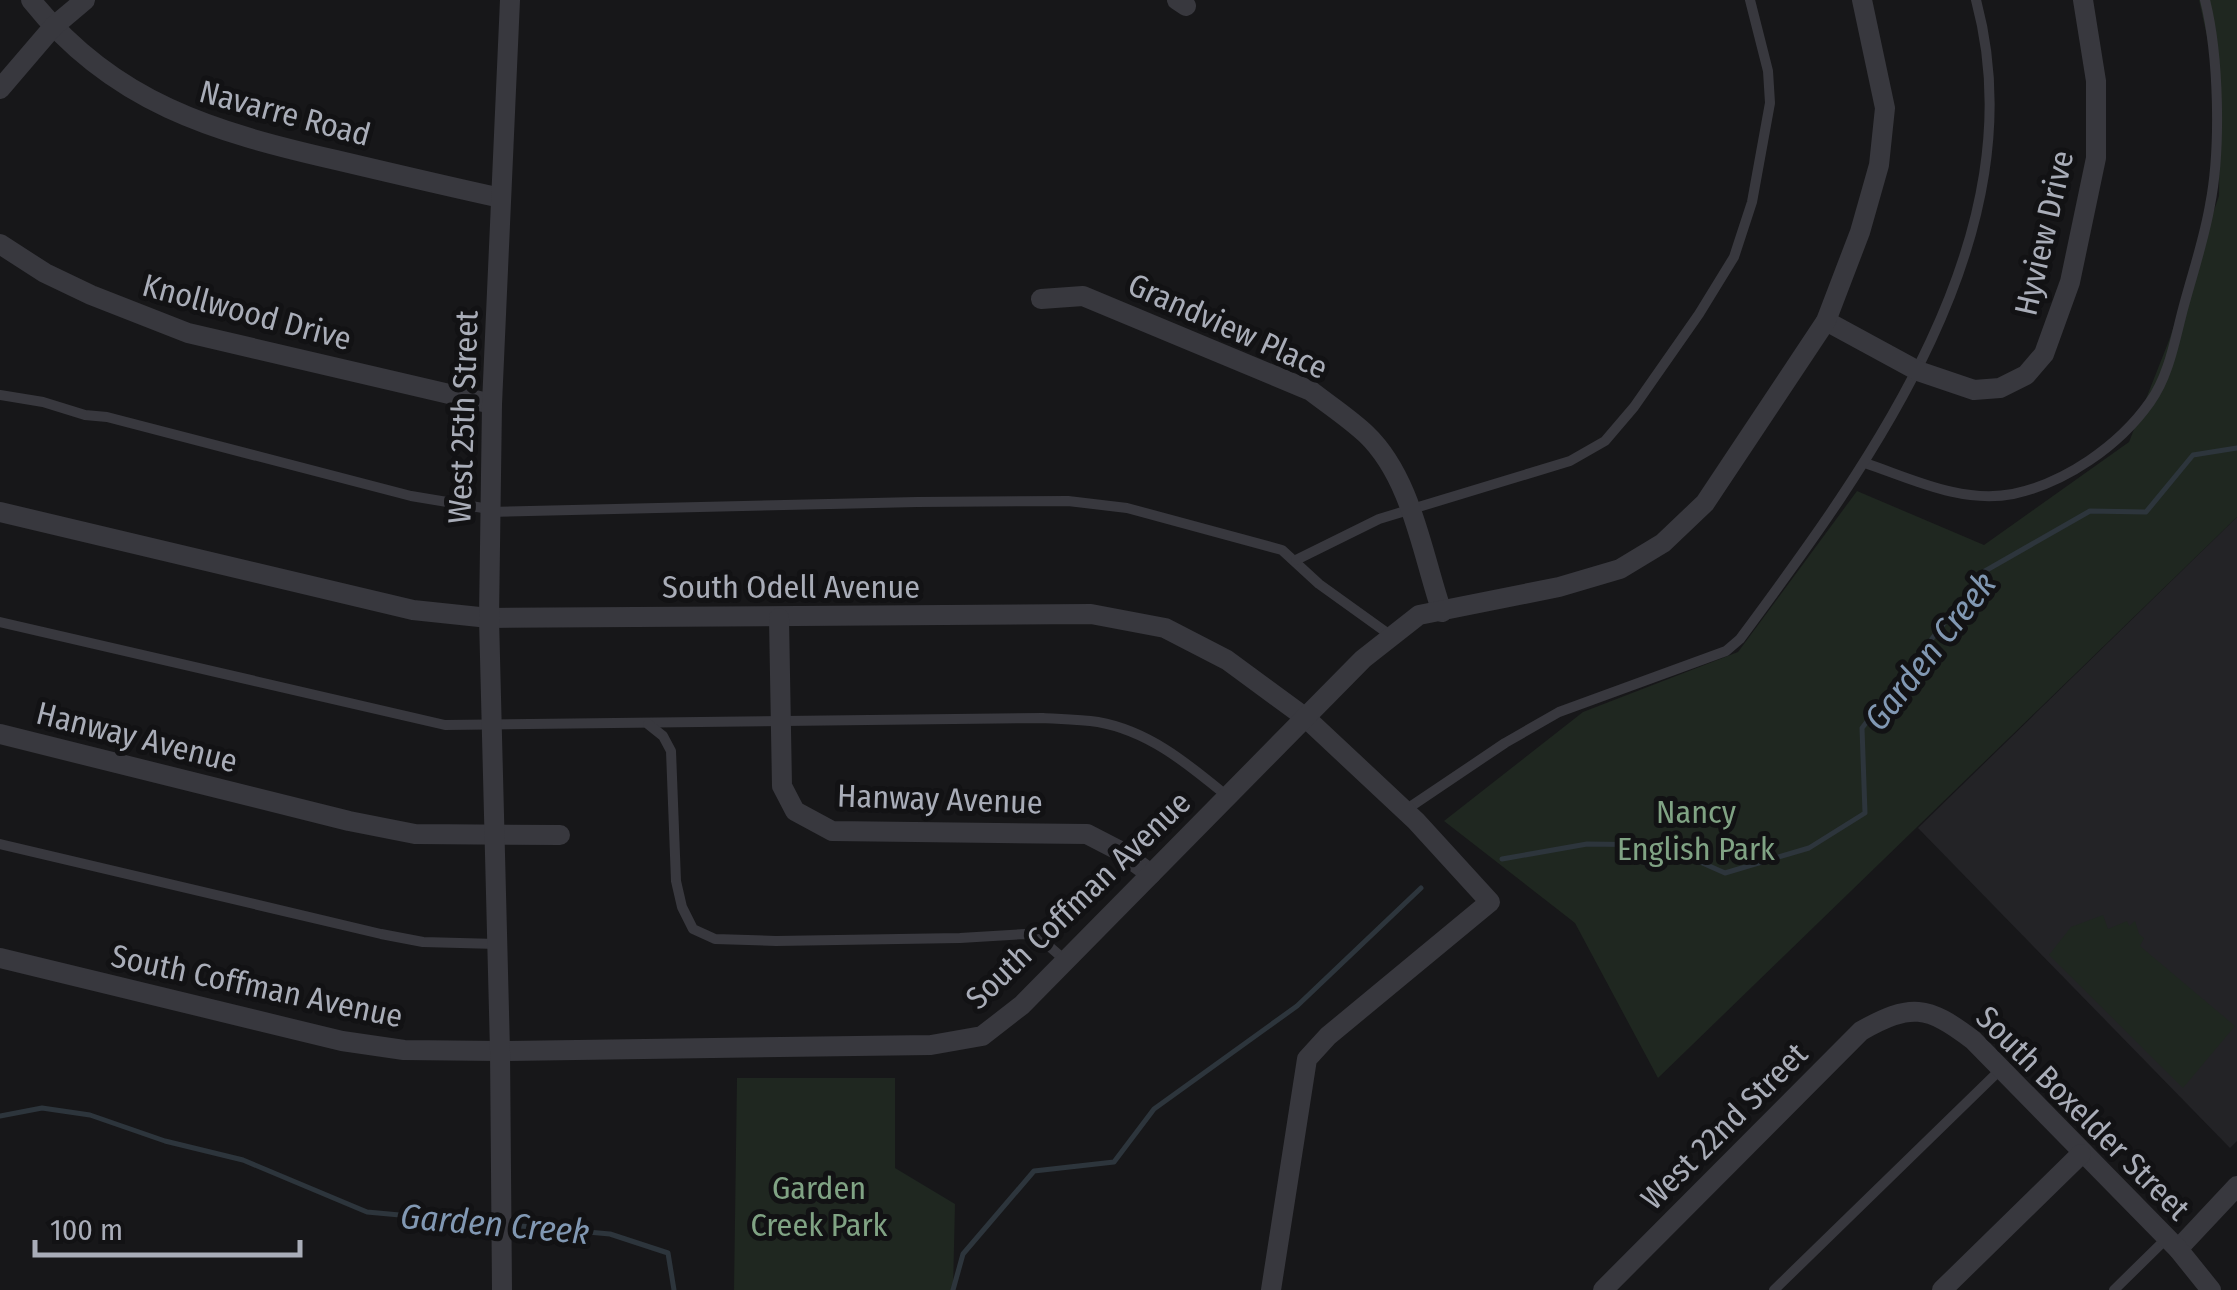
<svg xmlns="http://www.w3.org/2000/svg" width="2237" height="1290" viewBox="0 0 2237 1290" font-family="'Fira Sans Condensed',sans-serif">
  <rect width="100%" height="100%" fill="#171719"/>
  <path fill="#232326" d="M 2237,517 L 2237,1141 L 2230,1148 L 1918,828 Z"/>
  <g fill="#1f2720">
    <path d="M 2199,0 L 2237,0 L 2237,517 L 1658,1078 L 1575,923 L 1444,821 L 1583,712 L 1738,652 L 1857,491 L 1984,545 L 2129,442 L 2168,343 L 2219,196 L 2220,96 Z"/>
    <path d="M 2103,915 L 2108,929 L 2127,921 L 2129,926 L 2135,921 L 2139,934 L 2144,938 L 2140,946 L 2235,1026 L 2183,1088 L 2049,955 L 2071,927 Z"/>
    <path d="M 737,1078 L 895,1078 L 895,1168 L 955,1204 L 953,1290 L 734,1290 Z"/>
  </g>
  <g fill="none" stroke-linecap="round" stroke-linejoin="round">
    <g stroke="#2d353c" stroke-width="5">
      <path d="M 1502,859 L 1587,844 L 1662,845 L 1725,873 L 1809,848 L 1865,813 L 1862,728 L 1985,571 L 2090,511 L 2146,512 L 2193,455 L 2237,448"/>
      <path d="M 0,1116 L 42,1108 L 90,1115 L 165,1141 L 243,1160 L 367,1212 L 498,1224"/>
      <path d="M 509,1225 L 610,1234 L 668,1253 L 674,1290"/>
      <path d="M 953,1290 L 963,1254 L 1034,1171 L 1114,1162 L 1154,1109 L 1297,1006 L 1421,888"/>
    </g>
    <g stroke="#38383e" stroke-width="10">
      <path d="M 0,395 L 43,402 L 85,415 L 107,417 L 411,496 L 489,509"/>
      <path d="M 1865,463 C 1912,479 1962,504 2013,494 C 2065,483 2119,446 2150,402 C 2169,376 2175,339 2183,309 C 2192,275 2204,240 2210,205 C 2221,149 2219,56 2205,0"/>
      <path d="M 489,512 L 917,502 L 1068,501 L 1127,508 L 1282,550 L 1319,584 L 1390,635"/>
      <path d="M 1296,560 L 1379,519 L 1570,461 L 1605,441 L 1634,407 L 1699,314 L 1734,257 L 1752,202 L 1770,103 L 1768,71 L 1750,0"/>
      <path d="M 0,622 L 445,725 L 1043,718 C 1061,719 1080,719 1098,722 C 1149,731 1188,764 1227,796"/>
      <path d="M 648,724 L 663,736 L 671,751 L 676,881 L 682,907 L 693,929 L 715,939 L 776,941 L 960,938 L 1025,934 L 1043,941 L 1066,961"/>
      <path d="M 1404,811 L 1505,743 L 1559,712 L 1726,651 L 1740,639 C 1871,462 2039,234 1976,0"/>
      <path d="M 0,844 L 381,934 L 423,942 L 497,944"/>
      <path d="M 1774,1290 L 2001,1069"/>
      <path d="M 2114,1290 L 2167,1238"/>
    </g>
    <g stroke="#38383e" stroke-width="20">
      <path d="M 31,0 C 113,103 214,132 336,160 C 391,173 446,186 501,198"/>
      <path d="M 1177,0 L 1186,6"/>
      <path d="M 0,89 L 53,27 L 85,0"/>
      <path d="M 0,244 L 45,273 L 91,295 L 188,333 L 492,404"/>
      <path d="M 1041,299 L 1083,296 L 1311,391 C 1329,405 1349,418 1366,434 C 1412,478 1422,554 1442,612"/>
      <path d="M 1826,321 L 1918,371 L 1974,390 L 2000,388 L 2026,375 L 2044,354 L 2070,282 L 2096,158 L 2096,81 L 2083,0"/>
      <path d="M 0,512 L 413,610 L 489,618 L 1091,614 L 1165,628 L 1227,660 L 1306,718 L 1416,821 L 1490,902 L 1328,1036 L 1307,1059 L 1271,1290"/>
      <path d="M 779,618 L 782,786 L 795,811 L 832,831 L 1087,834 L 1118,850 L 1151,874"/>
      <path d="M 0,734 L 349,821 L 415,834 L 560,835"/>
      <path d="M 0,958 L 342,1041 L 404,1050 L 500,1051 L 931,1045 L 982,1036 L 1022,1005 L 1363,659 L 1419,615 L 1559,587 L 1620,569 L 1663,543 L 1705,503 L 1826,321 L 1860,232 L 1879,165 L 1885,108 L 1862,0"/>
      <path d="M 2178,1249 L 2237,1186"/>
      <path d="M 502,1290 L 500,1051 L 489,618 L 492,404 L 510,0"/>
      <path d="M 1603,1290 L 1861,1031 C 1911,1003 1927,1005 1973,1040 L 2178,1249 L 2211,1290"/>
      <path d="M 1942,1290 L 2081,1154"/>
    </g>
  </g>
  <g text-anchor="middle" dominant-baseline="central" stroke-width="10" stroke-linejoin="round" paint-order="stroke">
    <g font-size="32" fill="#a9adb8" stroke="#121214">
      <text transform="translate(285 113) rotate(15)">Navarre Road</text>
      <text transform="translate(2044 233) rotate(-77)">Hyview Drive</text>
      <text transform="translate(247 312) rotate(15)">Knollwood Drive</text>
      <text transform="translate(1228 326) rotate(24)">Grandview Place</text>
      <text transform="translate(463 417) rotate(-88)">West 25th Street</text>
      <text x="791" y="587">South Odell Avenue</text>
      <text transform="translate(137 737) rotate(14)">Hanway Avenue</text>
      <text transform="translate(940 799) rotate(2)">Hanway Avenue</text>
      <text transform="translate(1078 900) rotate(-44)">South Coffman Avenue</text>
      <text transform="translate(257 986) rotate(12)">South Coffman Avenue</text>
      <text transform="translate(2083 1113) rotate(45)">South Boxelder Street</text>
      <text transform="translate(1724 1126) rotate(-45)">West 22nd Street</text>
    </g>
    <g font-size="32" fill="#80a384" stroke="#121214">
      <text x="1696" y="812">Nancy<tspan x="1696" dy="37">English Park</tspan></text>
      <text x="819" y="1188">Garden<tspan x="819" dy="37">Creek Park</tspan></text>
    </g>
    <g font-size="35" font-style="italic" fill="#8198b3" stroke="#121214">
      <text transform="translate(1930 651) rotate(-52)">Garden Creek</text>
      <text transform="translate(495 1224) rotate(5)">Garden Creek</text>
    </g>
  </g>
  <path d="M35 1240v15h265v-15" fill="none" stroke="#a9adb8" stroke-width="5"/>
  <text x="50" y="1240" font-size="30" fill="#a9adb8" stroke="#121214" stroke-width="8" paint-order="stroke">100 m</text>
</svg>
